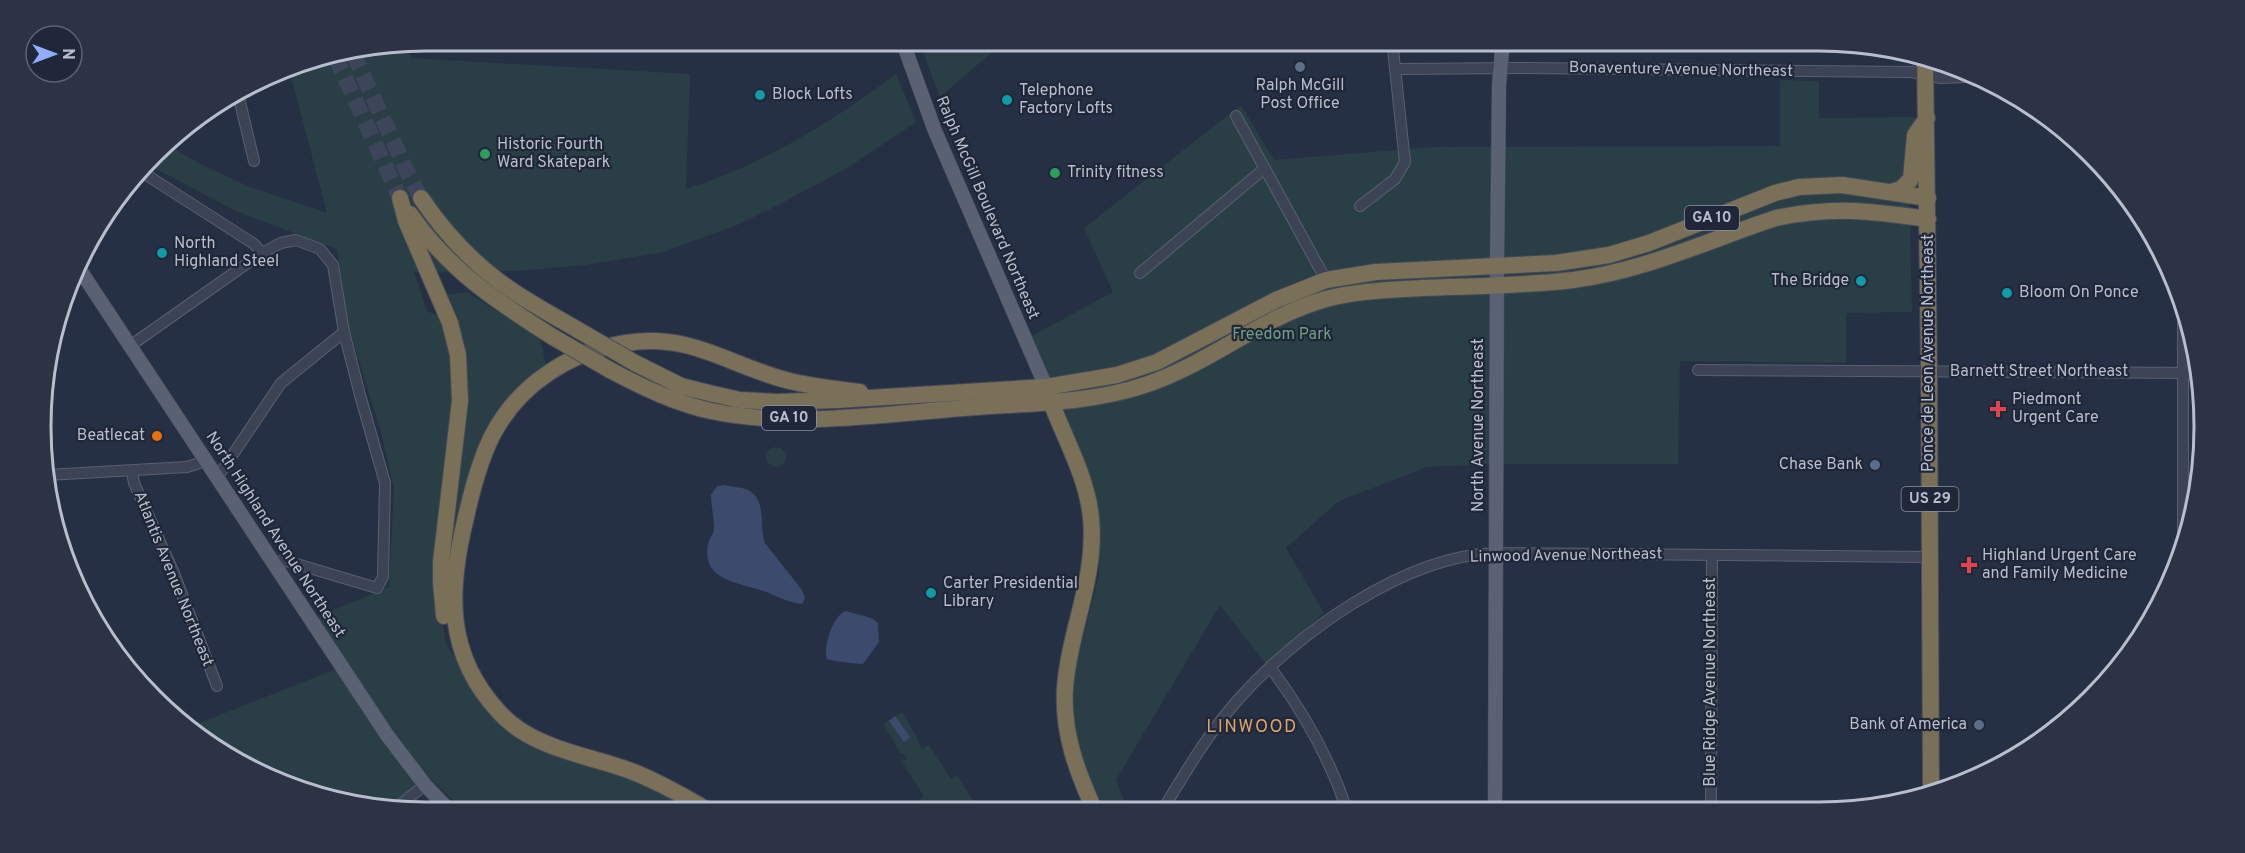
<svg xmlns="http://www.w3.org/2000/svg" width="2245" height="853" viewBox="0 0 2245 853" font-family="Overpass,sans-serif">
  <rect width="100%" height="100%" fill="#263044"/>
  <g fill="#293f45">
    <path d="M 923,40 L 1005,40 L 1005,41 L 940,97 L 920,43 Z"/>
    <path d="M 405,44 L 411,58 L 690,74 L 686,189 C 762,165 832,122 896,74 L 916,122 L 847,168 L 778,205 L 737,225 L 663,252 L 586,265 L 518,271 L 414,272 L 427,311 L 442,318 L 456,381 L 438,595 L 446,644 L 485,705 L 701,812 L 465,812 L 431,779 L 395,808 L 326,799 L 192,733 L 187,728 L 346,665 L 315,618 L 389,587 L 394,489 L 381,432 L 347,322 L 361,316 L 348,321 L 337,249 L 236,211 L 149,165 L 166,144 L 202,165 L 250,187 L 327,213 L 289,69 L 302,61 Z"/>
    <path d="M 1780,80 L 1819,81 L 1819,118 L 1920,117 L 1909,175 L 1912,312 L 1846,313 L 1846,363 L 1680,361 L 1678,464 L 1492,464 L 1427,467 L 1339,501 L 1286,548 L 1324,613 L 1266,664 L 1220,605 L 1116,780 L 1128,811 L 1105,811 L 1100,799 L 1092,787 L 1071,723 L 1074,672 L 1099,576 L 1099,530 L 1039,383 L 1019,343 L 1113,292 L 1084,228 L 1241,105 L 1274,160 L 1435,147 L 1780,146 Z"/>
    <path d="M 467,292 L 540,339 L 547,370 L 503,412 L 444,578 L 461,422 L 445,295 Z"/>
    <circle cx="776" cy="457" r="10"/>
    <path d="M 902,712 L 919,741 L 918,742 L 922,749 L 929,745 L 951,779 L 957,776 L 974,802 L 961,811 L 926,811 L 919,801 L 924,796 L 902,762 L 907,758 L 903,753 L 901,754 L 883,724 Z"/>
  </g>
  <g fill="#3c4b6d">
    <path d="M 724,485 C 731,487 742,487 748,490 C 768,501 758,525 765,543 L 802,590 L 805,598 L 802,604 C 786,603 772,593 757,589 C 734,582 702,578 708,545 C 709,539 714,534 714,528 C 714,517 711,506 711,495 L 717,486 Z"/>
    <path d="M 846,611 C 857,615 869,615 878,623 L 879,642 L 863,664 C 857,664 831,661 827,659 C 823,646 833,615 846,611 Z"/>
    <path d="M 895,716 L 910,737 L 904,742 L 889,721 Z"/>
  </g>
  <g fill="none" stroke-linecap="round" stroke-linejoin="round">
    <g stroke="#3c4559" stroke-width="16" stroke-dasharray="16 8" stroke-linecap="butt">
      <path d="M 353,53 L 409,176 L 421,198"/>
      <path d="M 335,56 L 400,198"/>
    </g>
    <defs>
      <g id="minor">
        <path d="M 1396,69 L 1517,68 L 1911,72 L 1941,78 L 1966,77"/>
        <path d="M 239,98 L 254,161"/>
        <path d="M 1236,116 L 1326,280"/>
        <path d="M 142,172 L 254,244 L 262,253"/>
        <path d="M 1360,206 L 1395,179 L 1405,162 L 1392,40"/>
        <path d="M 1140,273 L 1265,168"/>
        <path d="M 130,346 L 262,253 L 281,243 L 296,240 L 320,249 L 333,265 L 344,332 L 360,395 L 385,483 L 383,577 L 377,588 L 283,560 L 275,565"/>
        <path d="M 1698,370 L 2200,373"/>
        <path d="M 132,471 L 134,483 L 173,571 L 217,686"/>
        <path d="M 47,475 L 187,467 L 206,461"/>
        <path d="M 217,478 L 281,383 L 344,332"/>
        <path d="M 2183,546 L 2183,322"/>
        <path d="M 1270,667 C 1303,711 1330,759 1347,810"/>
        <path d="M 1931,786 L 1958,785"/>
        <path d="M 396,808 L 425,785"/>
        <path d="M 1711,810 L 1712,555"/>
        <path d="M 1162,811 C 1185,773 1207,735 1236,702 C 1295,634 1404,556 1495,553 L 1930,557"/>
      </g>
      <g id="major">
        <path d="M 902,40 L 935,131 L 1046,387"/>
        <path d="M 80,270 L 387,735 L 425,785 L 451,812"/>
        <path d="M 1495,810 L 1497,265 L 1499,85 L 1503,40"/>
      </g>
      <g id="highway">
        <path d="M 1925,57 L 1929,370 L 1931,793"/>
        <path d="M 1891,192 L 1901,189 L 1911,179 L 1915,135 L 1927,118"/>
        <path d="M 400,198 L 406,221 L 450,323 L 458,355 L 460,401 L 441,562 L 441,583 L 444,616"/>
        <path d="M 421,198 C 442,229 466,256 496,279 C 521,299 551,314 578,330"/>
        <path d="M 410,214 C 449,270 496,301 553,337"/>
        <path d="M 635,363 L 681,386 L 709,393 L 740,400 L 777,402 L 837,400 L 1046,387 L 1117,375 L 1157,362 L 1276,300 L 1326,280 L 1376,272 L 1556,263 L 1609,255 L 1649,243 L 1775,193 L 1799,187 L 1842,185 L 1928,198"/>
        <path d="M 610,370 C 642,387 675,403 711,411 C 797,429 891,413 977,407 C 1033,403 1091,403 1145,385 C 1209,364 1261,317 1326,299 C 1356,291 1390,290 1422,288 C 1472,286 1523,286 1573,280 C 1644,271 1709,240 1776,218 C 1833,206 1871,211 1928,219"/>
        <path d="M 1048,394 C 1062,434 1087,475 1091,518 C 1097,577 1069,631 1065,688 C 1062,732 1077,772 1095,811"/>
        <path d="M 711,812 C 685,797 659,782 631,771 C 588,755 532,749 499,712 C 445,654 448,590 466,517 C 472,490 479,462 492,436 C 518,385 570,351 626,343 C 694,332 734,369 794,382 C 816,387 838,389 860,392"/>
      </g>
    </defs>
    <use href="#minor" stroke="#596071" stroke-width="12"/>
    <use href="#major" stroke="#454b5d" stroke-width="15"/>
    <use href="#highway" stroke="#434a5b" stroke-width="18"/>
    <use href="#minor" stroke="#3b4354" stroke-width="10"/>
    <use href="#major" stroke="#596173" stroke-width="14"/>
    <use href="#highway" stroke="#7a7058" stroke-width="16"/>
    <defs>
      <g id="highway-bridge">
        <path d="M 578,330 L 635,363"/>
        <path d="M 553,337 L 610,370"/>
      </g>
    </defs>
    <use href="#highway-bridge" stroke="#434a5b" stroke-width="18" stroke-linecap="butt"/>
    <use href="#highway-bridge" stroke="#7a7058" stroke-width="16"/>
  </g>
  <g fill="#5c6f8a" stroke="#1f2739" stroke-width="2">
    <circle cx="1300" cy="67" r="6"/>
    <circle cx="1875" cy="465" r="6"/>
    <circle cx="1979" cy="725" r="6"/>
  </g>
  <g fill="#0f9aa8" stroke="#1f2739" stroke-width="2">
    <circle cx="760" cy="95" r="6"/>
    <circle cx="1007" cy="100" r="6"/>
    <circle cx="162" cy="253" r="6"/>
    <circle cx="1861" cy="281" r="6"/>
    <circle cx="2007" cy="293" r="6"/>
    <circle cx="931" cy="593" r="6"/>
  </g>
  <g fill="#2e9e5b" stroke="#1f2739" stroke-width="2">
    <circle cx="485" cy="154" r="6"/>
    <circle cx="1055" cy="173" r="6"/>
  </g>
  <g fill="#e0444e" stroke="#1f2739" stroke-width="2">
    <path d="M1995 400h6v6h6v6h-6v6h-6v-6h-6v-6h6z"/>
    <path d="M1966 556h6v6h6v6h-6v6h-6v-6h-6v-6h6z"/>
  </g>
  <circle fill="#e8710a" stroke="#1f2739" stroke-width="2" cx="157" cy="436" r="6"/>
  <g text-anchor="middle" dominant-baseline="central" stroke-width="4.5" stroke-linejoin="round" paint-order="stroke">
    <g fill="#1f2739" stroke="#8a91a1" stroke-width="1.5">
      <rect x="1685" y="206" width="54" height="24" rx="4.5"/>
      <rect x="762" y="406" width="54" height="24" rx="4.5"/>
      <rect x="1901.5" y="487" width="57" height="24" rx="4.5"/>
    </g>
    <g font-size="15" font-weight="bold" fill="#b8becd">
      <text x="1712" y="218">GA 10</text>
      <text x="789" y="418">GA 10</text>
      <text x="1930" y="499">US 29</text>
    </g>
    <g font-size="16" fill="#b8becd" stroke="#1f2739">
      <text transform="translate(1681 70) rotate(1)">Bonaventure Avenue Northeast</text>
      <text transform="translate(987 208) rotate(67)">Ralph McGill Boulevard Northeast</text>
      <text transform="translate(1929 353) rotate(-90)">Ponce de Leon Avenue Northeast</text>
      <text x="2039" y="372">Barnett Street Northeast</text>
      <text transform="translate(1479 425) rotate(-90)">North Avenue Northeast</text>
      <text transform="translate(275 535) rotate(57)">North Highland Avenue Northeast</text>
      <text transform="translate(1566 556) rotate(-1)">Linwood Avenue Northeast</text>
      <text transform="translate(173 579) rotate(68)">Atlantis Avenue Northeast</text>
      <text transform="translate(1711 682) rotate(-90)">Blue Ridge Avenue Northeast</text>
    </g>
    <g font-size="16" fill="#b8becd" stroke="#1f2739" text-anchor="start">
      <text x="1300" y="86" text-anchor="middle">Ralph McGill<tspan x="1300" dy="18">Post Office</tspan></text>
      <text x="1019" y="91">Telephone<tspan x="1019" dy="18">Factory Lofts</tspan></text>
      <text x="772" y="95">Block Lofts</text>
      <text x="497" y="145">Historic Fourth<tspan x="497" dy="18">Ward Skatepark</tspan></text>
      <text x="1067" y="173">Trinity fitness</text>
      <text x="174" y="244">North<tspan x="174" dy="18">Highland Steel</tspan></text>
      <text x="1849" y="281" text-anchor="end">The Bridge</text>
      <text x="2019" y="293">Bloom On Ponce</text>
      <text x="2012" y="400">Piedmont<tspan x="2012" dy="18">Urgent Care</tspan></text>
      <text x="145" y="436" text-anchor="end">Beatlecat</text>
      <text x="1863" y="465" text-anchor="end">Chase Bank</text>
      <text x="1982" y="556">Highland Urgent Care<tspan x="1982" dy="18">and Family Medicine</tspan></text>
      <text x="943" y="584">Carter Presidential<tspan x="943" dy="18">Library</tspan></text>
      <text x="1967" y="725" text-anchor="end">Bank of America</text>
    </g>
    <g font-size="16" fill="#6f9f7f" stroke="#1f2739">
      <text x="1282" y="335">Freedom Park</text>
    </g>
    <g font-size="18" letter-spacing="1.5" fill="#daa567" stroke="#1f2739">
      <text x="1252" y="727">LINWOOD</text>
    </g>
  </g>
  <path d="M0 0H2245V853H0ZM426 51H1819A375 375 0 0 1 2194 426V427A375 375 0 0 1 1819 802H426A375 375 0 0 1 51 427V426A375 375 0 0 1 426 51Z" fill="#2b3345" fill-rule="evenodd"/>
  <path fill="none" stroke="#b8becd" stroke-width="3" d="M426 51H1819A375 375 0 0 1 2194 426V427A375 375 0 0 1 1819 802H426A375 375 0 0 1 51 427V426A375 375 0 0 1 426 51Z"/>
  <g transform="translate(54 54) rotate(90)"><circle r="28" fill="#1f2739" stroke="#5c6374" stroke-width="1.5"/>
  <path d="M0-4.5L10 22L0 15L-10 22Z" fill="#8faefb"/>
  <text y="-9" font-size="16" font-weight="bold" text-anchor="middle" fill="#b8becd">N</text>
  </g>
</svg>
